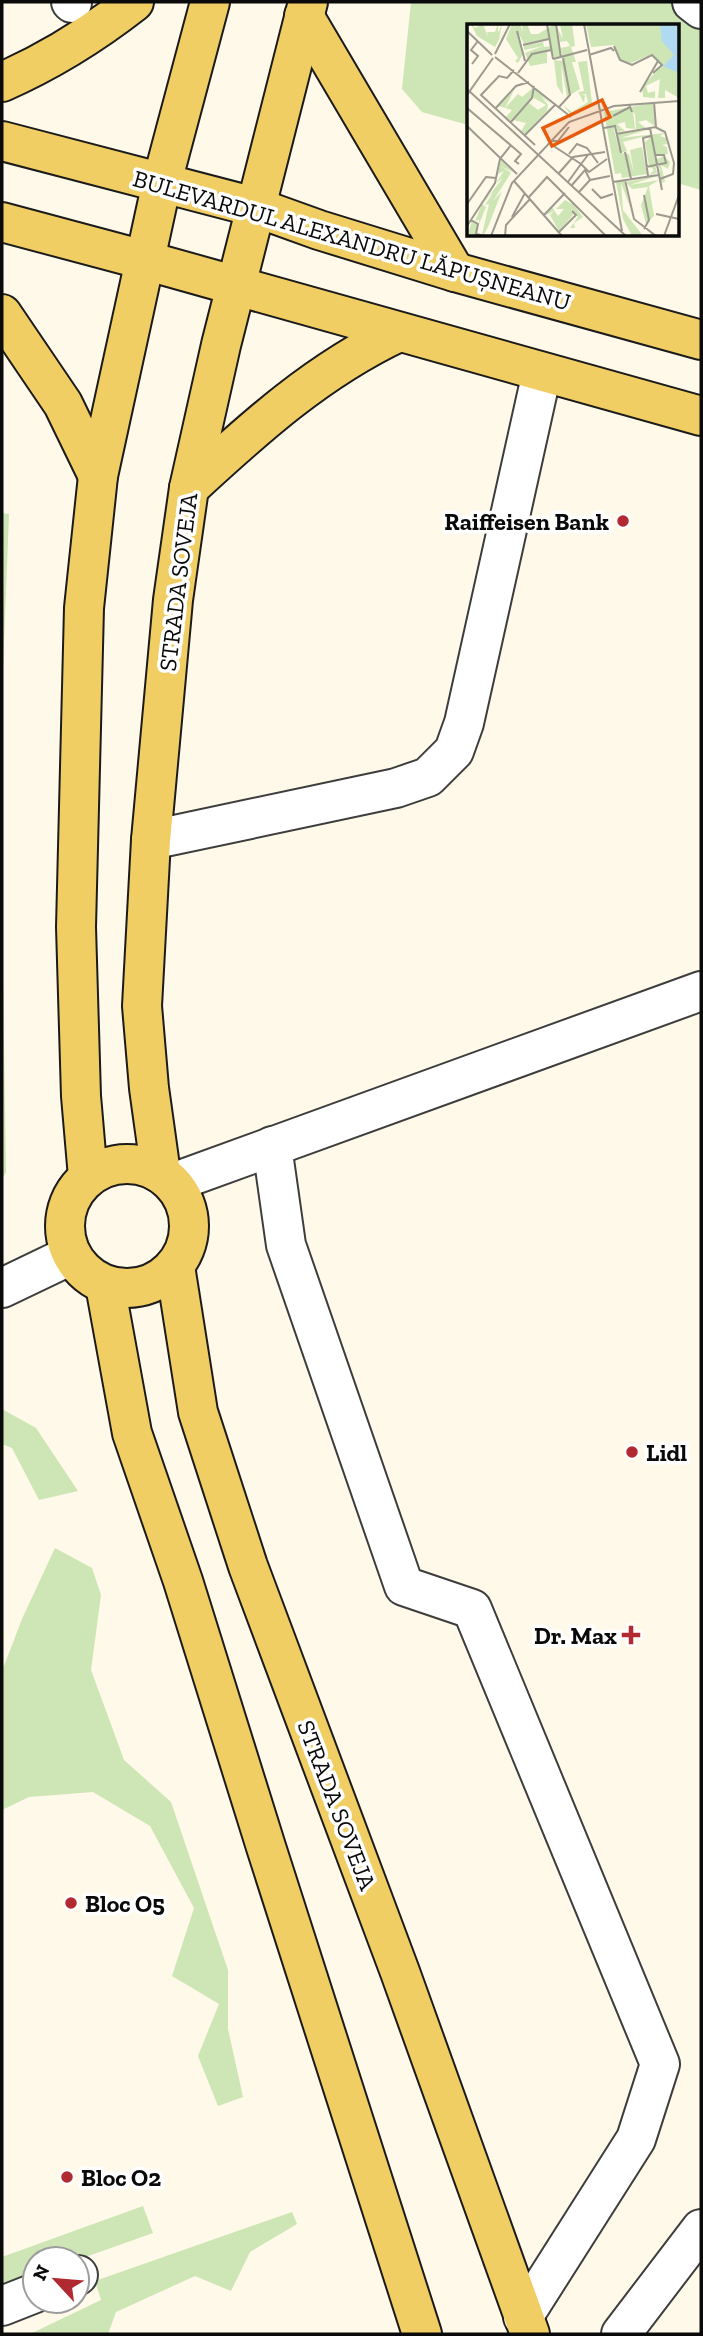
<svg xmlns="http://www.w3.org/2000/svg" width="703" height="2336" viewBox="0 0 703 2336" font-family="'Zilla Slab',serif">
  <rect width="100%" height="100%" fill="#fef9e8"/>
  <g fill="#cee5b5">
    <path d="M 411,2 L 701,2 L 701,190 L 677,183 L 677,26 L 468,26 L 468,125 L 422,112 L 402,89 Z"/>
    <path d="M 2,513 L 9,514 L 2,695 Z"/>
    <path d="M 2,916 L 6,1172 L 2,1179 Z"/>
    <path d="M 2,1409 L 36,1428 L 78,1491 L 39,1500 L 12,1448 L 2,1444 Z"/>
    <path d="M 55,1548 L 92,1568 L 101,1595 L 91,1670 L 124,1760 L 171,1802 L 228,1970 L 228,2029 L 243,2097 L 218,2106 L 198,2056 L 219,2004 L 172,1976 L 194,1908 L 150,1826 L 93,1792 L 29,1797 L 2,1810 L 2,1667 L 4,1666 L 22,1619 Z"/>
    <path d="M 143,2206 L 153,2233 L 77,2260 L 35,2259 L 35,2276 L 2,2288 L 2,2257 Z"/>
    <path d="M 292,2212 L 297,2224 L 250,2252 L 231,2291 L 195,2276 L 116,2312 L 108,2334 L 30,2334 L 101,2300 L 95,2281 Z"/>
  </g>
  <g fill="none" stroke-linecap="round" stroke-linejoin="round">
    <defs>
      <g id="minor">
        <path d="M 71,2 L 72,3"/>
        <path d="M 692,2 L 701,9"/>
        <path d="M 151,840 L 396,788 L 428,777 L 454,751 L 464,723 L 542,372"/>
        <path d="M 272,1146 L 286,1245 L 404,1586 L 472,1609 L 660,2064 L 636,2139 L 523,2317"/>
        <path d="M 172,1183 L 701,991"/>
        <path d="M 2,1288 L 71,1255"/>
        <path d="M 77,2276 L 78,2275"/>
        <path d="M 2,2306 L 35,2293"/>
        <path d="M 621,2334 L 701,2229"/>
      </g>
      <g id="major">
        <path d="M 304,16 L 455,272"/>
        <path d="M 2,82 C 50,61 93,34 134,2"/>
        <path d="M 2,141 L 255,207 L 319,230 L 455,272 L 701,340"/>
        <path d="M 2,222 L 144,260 L 701,416"/>
        <path d="M 2,314 L 63,404 L 98,476"/>
        <path d="M 189,488 C 254,428 318,370 399,332"/>
        <circle cx="127" cy="1226" r="62"/>
        <path d="M 161,1174 L 149,1088 L 142,1006 L 151,840 L 173,600 L 189,488 L 221,345 L 308,2"/>
        <path d="M 88,1177 L 81,1096 L 76,927 L 84,608 L 98,476 L 162,182 L 210,2"/>
        <path d="M 175,1266 L 198,1412 L 248,1566 L 400,1972 L 530,2334"/>
        <path d="M 105,1285 L 132,1433 L 183,1581 L 266,1847 L 422,2334"/>
      </g>
    </defs>
    <use href="#minor" stroke="#3d3d3d" stroke-width="42"/>
    <use href="#major" stroke="#1b1b1b" stroke-width="42"/>
    <use href="#minor" stroke="#fff" stroke-width="38"/>
    <use href="#major" stroke="#f1ce64" stroke-width="38"/>
  </g>
  <g fill="#b12a32" stroke="#fff" stroke-width="2.5">
    <circle cx="623" cy="521" r="7"/>
    <circle cx="632" cy="1452" r="7"/>
    <path d="M627.5 1624.5h7v7h7v7h-7v7h-7v-7h-7v-7h7z"/>
    <circle cx="71" cy="1903" r="7"/>
    <circle cx="67" cy="2177" r="7"/>
  </g>
  <g text-anchor="middle" dominant-baseline="central" stroke-width="7" stroke-linejoin="round" paint-order="stroke">
    <g font-size="24" fill="#0a0a0a" stroke="#fff">
      <text transform="translate(352 240) rotate(16)">BULEVARDUL ALEXANDRU LĂPUȘNEANU</text>
      <text transform="translate(178 582) rotate(-83)">STRADA SOVEJA</text>
      <text transform="translate(337 1805) rotate(69)">STRADA SOVEJA</text>
    </g>
    <g font-size="24" font-weight="bold" fill="#0a0a0a" stroke="#fff" text-anchor="start">
      <text x="609" y="521" text-anchor="end">Raiffeisen Bank</text>
      <text x="646" y="1452">Lidl</text>
      <text x="617" y="1635" text-anchor="end">Dr. Max</text>
      <text x="85" y="1903">Bloc O5</text>
      <text x="81" y="2177">Bloc O2</text>
    </g>
  </g>
  <g transform="translate(467 24)">
    <rect width="212" height="212" fill="#fef9e8"/>
    <path d="M 4,0 L 8,4 L 16,0 L 21,13 L 20,8 L 28,8 L 31,0 L 31,9 L 35,0 L 32,15 L 41,0 L 28,23 L 10,12 ZM 45,0 L 53,0 L 56,8 L 55,0 L 60,0 L 64,10 L 71,10 L 88,0 L 94,34 L 88,35 L 84,25 L 80,26 L 80,39 L 63,42 L 58,29 L 76,22 L 57,26 L 57,22 L 76,18 L 77,23 L 83,22 L 83,15 L 57,20 L 52,10 L 56,30 L 51,39 L 48,37 L 51,34 L 39,15 ZM 93,0 L 105,0 L 108,22 L 104,23 L 109,38 L 105,38 L 113,65 L 100,73 L 94,39 L 96,71 L 90,62 L 87,36 L 96,37 L 94,24 L 103,22 L 100,17 L 93,18 L 91,5 L 96,15 ZM 119,0 L 212,0 L 212,74 L 198,66 L 198,74 L 191,74 L 193,55 L 179,62 L 181,69 L 188,67 L 188,74 L 176,73 L 175,63 L 195,41 L 185,30 L 164,39 L 154,37 L 147,21 L 124,23 ZM 120,37 L 125,79 L 103,90 L 96,81 L 105,88 L 121,78 L 119,70 L 114,70 L 118,71 L 117,79 L 111,68 L 117,67 L 111,38 ZM 67,63 L 85,81 L 74,72 L 81,81 L 80,87 L 58,110 L 54,107 L 59,99 L 46,96 L 62,79 L 71,86 L 79,81 L 65,73 L 43,97 L 39,93 L 45,86 L 32,82 L 47,66 L 38,84 L 51,70 L 55,73 ZM 186,79 L 189,103 L 179,96 L 171,98 L 179,104 L 169,105 L 168,90 L 166,88 L 168,105 L 159,104 L 158,98 L 150,100 L 158,107 L 151,108 L 149,102 L 146,102 L 152,125 L 151,110 L 183,105 L 153,114 L 198,109 L 193,112 L 199,114 L 200,120 L 195,121 L 200,123 L 201,130 L 187,131 L 188,136 L 197,132 L 203,138 L 201,145 L 194,141 L 198,158 L 194,159 L 192,140 L 188,141 L 190,149 L 182,151 L 187,146 L 182,142 L 178,118 L 183,114 L 175,113 L 156,118 L 160,127 L 153,129 L 162,130 L 167,149 L 163,126 L 175,123 L 180,150 L 155,154 L 154,149 L 148,150 L 137,88 ZM 34,136 L 47,149 L 34,142 L 44,149 L 26,177 L 35,167 L 21,203 L 16,212 L 8,212 L 1,210 L 5,197 L 12,200 L 12,196 L 8,197 L 15,180 L 19,183 L 8,210 L 15,211 L 22,180 L 18,181 L 27,167 L 16,179 L 36,154 L 29,159 L 37,147 L 31,150 ZM 190,152 L 163,161 L 192,156 L 182,162 L 187,192 L 179,200 L 174,181 L 181,163 L 165,165 L 159,158 ZM 157,156 L 163,183 L 154,159 L 156,186 L 176,212 L 165,212 L 156,195 L 149,158 ZM 98,170 L 116,193 L 107,199 L 108,204 L 103,204 L 111,193 L 104,185 L 106,191 L 92,207 L 83,191 L 87,187 L 79,191 L 85,183 L 91,192 L 97,185 L 89,185 L 98,176 L 105,180 Z" fill="#cee5b5"/>
    <path d="M 193,0 L 212,0 L 212,49 L 196,42 L 207,31 L 195,17 Z" fill="#b0daf2"/>
    <path fill="none" stroke="#9c998f" stroke-width="2" d="M 80,0 L 86,35M 89,0 L 94,34M 117,0 L 155,207M 0,7 L 25,31M 50,7 L 58,37M 56,21 L 82,15M 147,22 L 153,36 L 165,41 L 185,31 L 195,41 L 186,49M 28,30 L 43,0M 122,31 L 144,24 L 147,27M 28,33 L 104,93M 86,35 L 120,26M 5,40 L 11,32 L 4,26 L 11,17M 47,46 L 40,54 L 32,52 L 14,71 L 68,121M 51,49 L 65,30 L 84,26M 0,65 L 159,212M 173,68 L 191,37M 0,71 L 26,34M 92,83 L 103,71 L 96,34M 0,84 L 54,130 L 48,137 L 52,140M 28,85 L 49,62 L 62,58M 146,92 L 163,83 L 165,88M 43,99 L 65,74 L 67,62M 0,102 L 50,150M 188,103 L 198,108 L 207,139 L 206,150 L 193,155M 137,104 L 148,102 L 154,129M 183,104 L 192,151M 149,110 L 189,103 L 187,78M 57,112 L 89,80M 84,117 L 91,117 L 102,103M 82,119 L 114,140 L 121,131M 158,128 L 164,155M 102,130 L 110,120 L 120,124 L 131,139M 179,143 L 199,139 L 197,131 L 188,131M 92,149 L 106,133 L 138,128M 181,152 L 176,114 L 184,112M 158,156 L 167,195 L 189,212M 47,157 L 95,212M 101,158 L 114,140 L 122,148 L 140,135M 146,158 L 192,151 L 195,166M 105,161 L 118,146 L 123,156M 125,165 L 134,174 L 146,170M 112,168 L 123,156 L 143,152M 62,173 L 80,153 L 139,212M 0,180 L 19,153 L 29,154M 189,190 L 212,195M 77,191 L 98,169M 45,193 L 58,169M 4,196 L 11,200 L 9,210 L 14,211M 0,202 L 28,159 L 33,135 L 44,121M 177,205 L 182,196 L 177,171M 92,208 L 109,191 L 105,187M 24,212 L 45,159 L 102,98 L 147,82 L 212,77M 38,212 L 39,201 L 63,175M 197,212 L 212,171"/>
    <path fill="#e8590c" fill-opacity="0.15" stroke="#e8590c" stroke-width="3.5" d="M 135,76 L 143,93 L 85,122 L 76,104 Z"/>
    <rect width="212" height="212" fill="none" stroke="#0a0a0a" stroke-width="3.5"/>
  </g>
  <rect width="703" height="2336" fill="none" stroke="#0a0a0a" stroke-width="7"/>
  <g transform="translate(56 2280) rotate(296)"><circle r="33" fill="#ffffff" stroke="#9d9d9d" stroke-width="2"/>
  <path d="M0-5L12 26L0 18L-12 26Z" fill="#b12a32"/>
  <text y="-10" font-size="19" font-weight="bold" text-anchor="middle" fill="#0a0a0a">N</text>
  </g>
</svg>
